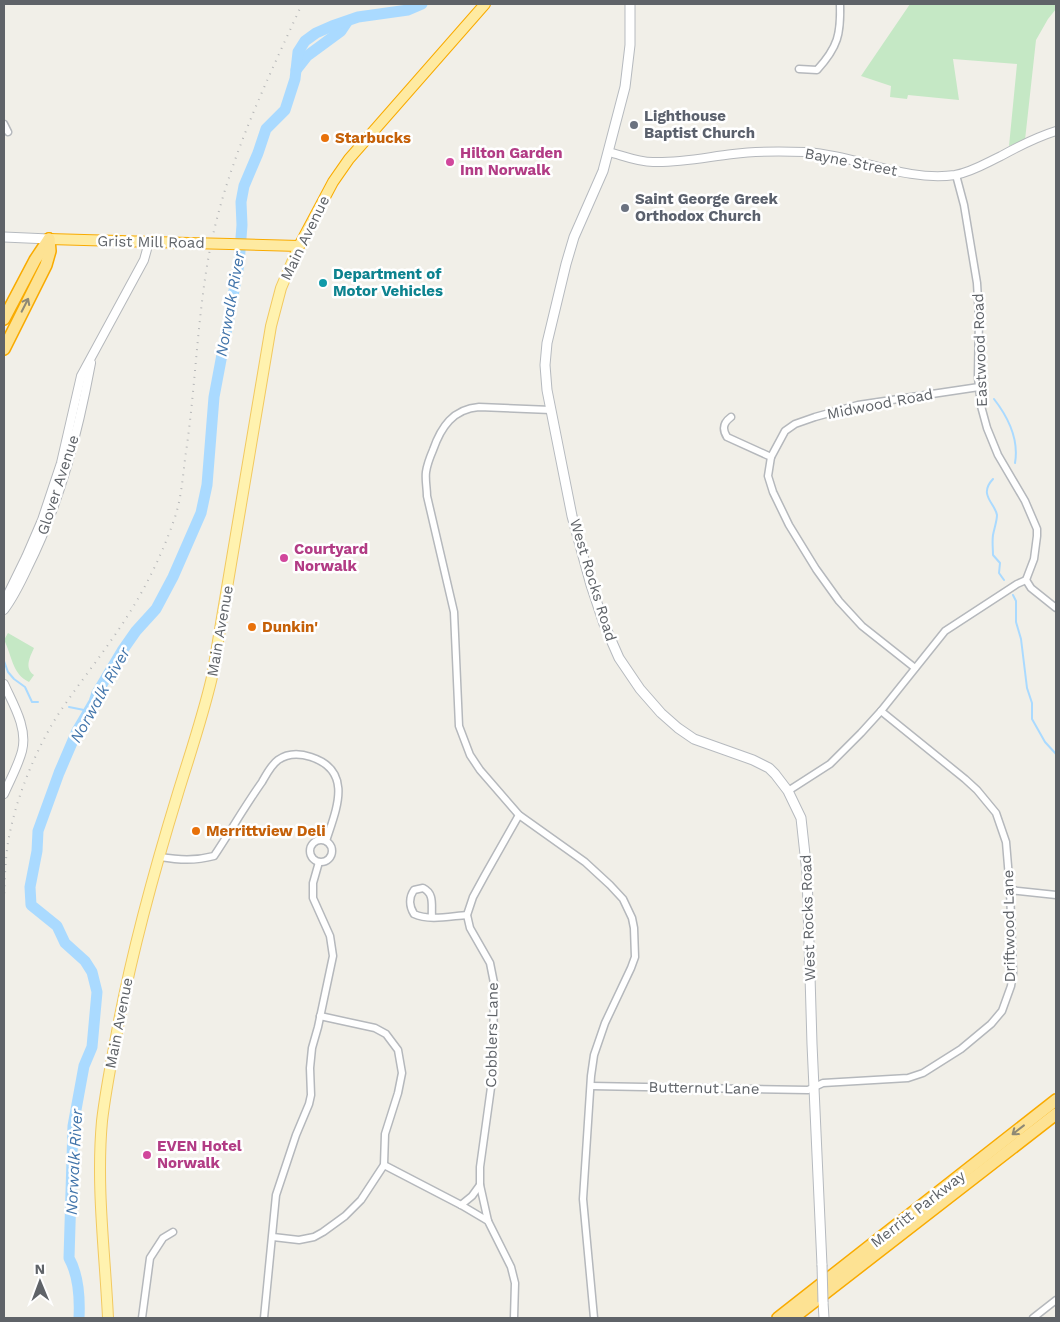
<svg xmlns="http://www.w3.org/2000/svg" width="1060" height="1322" viewBox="0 0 1060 1322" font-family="'Work Sans',sans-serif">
  <rect width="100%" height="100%" fill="#f1efe8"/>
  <g fill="#c5e8c5">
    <path d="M 910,4 L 1056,4 L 1056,9 L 1048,19 L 1036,40 L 1025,140 L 1009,146 L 1017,64 L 953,59 L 959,100 L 908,95 L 907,99 L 890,97 L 891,86 L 861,76 Z"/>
    <path d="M 8,633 L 34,648 C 30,657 24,668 34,675 L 29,682 C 12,674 12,655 4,640 Z"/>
  </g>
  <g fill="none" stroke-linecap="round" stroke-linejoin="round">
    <g stroke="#aadaff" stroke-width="2">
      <path d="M 994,399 C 1008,417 1019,440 1015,463"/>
      <path d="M 993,479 C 978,495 995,503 997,515 C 997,521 994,529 993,535 C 992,542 993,548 993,555 L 1000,563 L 999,573 L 1004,580"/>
      <path d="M 1013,595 L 1016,601 L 1016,622 L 1021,639 L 1027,688 L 1032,703 L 1032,719 L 1045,742 L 1056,754"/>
      <path d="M 4,661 L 8,672 L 14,679 L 25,687 L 32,702 L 38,702"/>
      <path d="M 69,707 L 89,711"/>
    </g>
    <g stroke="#aadaff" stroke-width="11">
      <path d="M 296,70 L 307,56 L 341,31 L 347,22"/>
      <path d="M 79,1318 C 80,1298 79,1276 69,1258 L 73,1126 L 84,1066 L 92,1047 L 97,992 L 92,972 L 85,961 L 65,943 L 57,926 L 31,905 L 30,887 L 37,851 L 38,831 L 59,773 L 77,731 L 94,702 L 97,693 L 122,651 L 136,631 L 156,609 L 173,577 L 201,513 L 207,485 L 214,397 L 239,264 L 242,225 L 241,202 L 244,186 L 258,153 L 266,129 L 285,110 L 295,79 L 298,52 L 305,41 L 316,33 L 332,26 L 358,17 L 408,10 L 422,4"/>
    </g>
    <defs>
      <g id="minor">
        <path d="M 799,69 L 817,70 C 838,47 841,34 840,4"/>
        <path d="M 4,124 L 8,132"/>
        <path d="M 956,175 L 964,205 L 977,283 L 979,317 L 978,377 L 981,406 L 987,428 L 998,455 L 1025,501 L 1037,529 L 1037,536 L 1034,559 L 1026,580"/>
        <path d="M 551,410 L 479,407 C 453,409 441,427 433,450 C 430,457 427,465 426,472 C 425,480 427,488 427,496 L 454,612 L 459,726 L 470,755 L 480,770 L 519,815 L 585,862 L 610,885 L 623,899 L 632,918 L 634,928 L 635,957 L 631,968 L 605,1023 L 594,1055 L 591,1076 L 583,1199 L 594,1318"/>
        <path d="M 731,417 C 723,423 722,429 727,437 L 771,457 L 768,476 L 773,492 L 789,525 L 816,569 L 839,601 L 862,626 L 915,668"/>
        <path d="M 771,457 L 785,431 L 795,424 L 815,417 L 858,405 L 979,387"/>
        <path d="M 1026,580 L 1031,588 L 1056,608"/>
        <path d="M 788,791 L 830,764 L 861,733 L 881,711 L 945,631 L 1017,584 L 1026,580"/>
        <circle cx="321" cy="851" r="11"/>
        <path d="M 160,857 C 179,860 195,861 214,856 C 230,832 245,806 262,782 C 266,775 271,765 278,760 C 288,753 299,753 311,757 C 354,771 336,810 326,841"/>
        <path d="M 1010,890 L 1056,895"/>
        <path d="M 432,917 C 431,905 435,894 423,888 L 414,890 C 409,897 409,906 414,914 C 429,921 451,916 467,915"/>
        <path d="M 591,1086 L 808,1090 L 823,1083 L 908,1078 L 923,1073 L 961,1049 L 991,1024 L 1002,1011 L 1011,986 L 1013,973 L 1010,890 L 1006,842 L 996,813 L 977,790 L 965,779 L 881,711"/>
        <path d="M 384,1165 L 461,1205 L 488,1221 L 511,1267 L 515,1283 L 514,1318"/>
        <path d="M 461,1205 L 472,1196 L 480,1185"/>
        <path d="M 488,1221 L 480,1185 L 480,1167 L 493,1073 L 494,983 L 490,963 L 470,928 L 467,915 L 473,897 L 485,875 L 519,815"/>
        <path d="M 273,1237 L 299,1240 L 314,1237 L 323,1232 L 345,1216 L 361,1200 L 384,1165 L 385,1134 L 398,1093 L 402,1073 L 398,1050 L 386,1034 L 375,1028 L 320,1016"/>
        <path d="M 142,1318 L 150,1258 L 163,1238 L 173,1232"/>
        <path d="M 264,1318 L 276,1195 L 296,1135 L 309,1104 L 311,1095 L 310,1068 L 312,1048 L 318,1027 L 333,956 L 330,936 L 313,898 L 313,883 L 319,862"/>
        <path d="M 1033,1318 L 1056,1300"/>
      </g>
      <g id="tertiary">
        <path d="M 609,152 C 624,156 638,162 653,162 C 680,163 707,157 733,154 C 756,151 781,151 805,152 C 856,155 904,182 955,175 C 972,172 986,163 1001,156 C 1019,146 1037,137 1056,131"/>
        <path d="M 4,606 L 6,598 L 26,557 L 42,520 L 61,463 L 81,376 L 144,260 L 149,242"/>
        <path d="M 4,610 C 14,597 21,582 28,567 C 60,503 78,433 91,363"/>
        <path d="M 4,684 C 13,704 28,728 22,751 C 18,766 10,780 4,794"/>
      </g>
      <g id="secondary">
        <path d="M 630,4 L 630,45 L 625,87 L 603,171 L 574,237 L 566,264 L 547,343 L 545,365 L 547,390 L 572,516 L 591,585 L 604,624 L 619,658 L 640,689 L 661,713 L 678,728 L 694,739 L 753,760 L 769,768 L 775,774 L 788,791 L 801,818 L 807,873 L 812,1044 L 822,1265"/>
        <path d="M 4,237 L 49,239"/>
        <path d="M 823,1302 L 824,1318"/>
      </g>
      <path id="primary" d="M 108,1318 C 105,1253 96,1187 102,1121 C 106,1087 113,1054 119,1021 C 134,943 155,868 178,793 C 190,754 203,716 212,677 L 271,326 L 281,288 L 299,246"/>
      <g id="trunk">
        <path d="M 49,239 L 189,243"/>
        <path d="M 230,244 L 299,246 L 333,182 L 349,159 L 485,4"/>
      </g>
      <g id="motorway">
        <path d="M 4,319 L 35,260 L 49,239"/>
        <path d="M 4,349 L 46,265 L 50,251 L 49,239"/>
        <path d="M 778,1318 L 1056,1100"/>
        <path d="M 793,1318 L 1056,1114"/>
      </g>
    </defs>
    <use href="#minor" stroke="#b5b8bc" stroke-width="9"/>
    <use href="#tertiary" stroke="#b5b8bc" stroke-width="10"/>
    <use href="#secondary" stroke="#b6babf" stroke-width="11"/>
    <use href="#primary" stroke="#f2c960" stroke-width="12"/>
    <use href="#trunk" stroke="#f9ab00" stroke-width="12"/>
    <use href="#motorway" stroke="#f9ab00" stroke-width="14"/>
    <use href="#minor" stroke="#fff" stroke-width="6"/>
    <use href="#tertiary" stroke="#fff" stroke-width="8"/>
    <use href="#secondary" stroke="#fff" stroke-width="9"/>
    <use href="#primary" stroke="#fff2af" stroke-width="10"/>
    <use href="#trunk" stroke="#feeaa1" stroke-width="10"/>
    <use href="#motorway" stroke="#fde293" stroke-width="11"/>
    <path stroke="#b6b7b8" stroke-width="2" stroke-dasharray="1 6" stroke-linecap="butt" d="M 4,900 C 5,878 5,854 10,832 C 18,794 34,755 54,721 C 71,694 92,668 110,642 C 138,603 161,560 176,514 C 182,494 183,473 186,452 C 195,390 197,327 207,266 C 222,173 263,89 302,4"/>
    <defs>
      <path id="secondary-bridge" d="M 822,1265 L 823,1302"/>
      <path id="trunk-bridge" d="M 189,243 L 230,244"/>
    </defs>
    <use href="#secondary-bridge" stroke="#b6babf" stroke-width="11" stroke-linecap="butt"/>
    <use href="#trunk-bridge" stroke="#f9ab00" stroke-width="12" stroke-linecap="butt"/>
    <use href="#secondary-bridge" stroke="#fff" stroke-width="9"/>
    <use href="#trunk-bridge" stroke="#feeaa1" stroke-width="10"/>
  </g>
  <defs><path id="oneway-shaft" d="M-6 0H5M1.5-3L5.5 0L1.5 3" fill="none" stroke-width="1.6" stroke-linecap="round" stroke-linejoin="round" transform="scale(1.25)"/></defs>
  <g stroke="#8e8975">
    <use href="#oneway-shaft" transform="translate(25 305) rotate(-63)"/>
    <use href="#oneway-shaft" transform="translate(1018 1130) rotate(142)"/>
  </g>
  <g fill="#6b7280" stroke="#fff" stroke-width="2">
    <circle cx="634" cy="125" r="5"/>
    <circle cx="625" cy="208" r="5"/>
  </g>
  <g fill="#e8710a" stroke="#fff" stroke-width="2">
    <circle cx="325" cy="138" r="5"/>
    <circle cx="252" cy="627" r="5"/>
    <circle cx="196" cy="831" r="5"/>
  </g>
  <g fill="#d1479c" stroke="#fff" stroke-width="2">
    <circle cx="450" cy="162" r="5"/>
    <circle cx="284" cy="558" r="5"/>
    <circle cx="147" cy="1155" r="5"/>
  </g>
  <circle fill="#0f9aa8" stroke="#fff" stroke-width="2" cx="323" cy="283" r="5"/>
  <g text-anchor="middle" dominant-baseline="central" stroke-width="5" stroke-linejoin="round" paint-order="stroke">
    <g font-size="15" font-weight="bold" fill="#5b616d" stroke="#fff" text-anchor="start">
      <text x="644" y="116">Lighthouse<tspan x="644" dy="17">Baptist Church</tspan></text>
      <text x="635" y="199">Saint George Greek<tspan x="635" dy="17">Orthodox Church</tspan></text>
    </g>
    <g font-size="15" font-weight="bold" fill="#c56008" stroke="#fff" text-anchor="start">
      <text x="335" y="138">Starbucks</text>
      <text x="262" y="627">Dunkin'</text>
      <text x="206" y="831">Merrittview Deli</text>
    </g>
    <g font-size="15" font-weight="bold" fill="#b23c85" stroke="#fff" text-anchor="start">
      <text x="460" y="153">Hilton Garden<tspan x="460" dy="17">Inn Norwalk</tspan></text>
      <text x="294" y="549">Courtyard<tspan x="294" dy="17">Norwalk</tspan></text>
      <text x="157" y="1146">EVEN Hotel<tspan x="157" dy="17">Norwalk</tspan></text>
    </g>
    <g font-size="15" fill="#5f6368" stroke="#fff">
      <text transform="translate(851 162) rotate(11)">Bayne Street</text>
      <text transform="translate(305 238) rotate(-64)">Main Avenue</text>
      <text transform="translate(151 242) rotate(1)">Grist Mill Road</text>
      <text transform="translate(980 350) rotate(-92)">Eastwood Road</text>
      <text transform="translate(880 404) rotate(-11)">Midwood Road</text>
      <text transform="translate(58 485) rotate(-72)">Glover Avenue</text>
      <text transform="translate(593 580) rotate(73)">West Rocks Road</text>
      <text transform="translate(220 631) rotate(-80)">Main Avenue</text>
      <text transform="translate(808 918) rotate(-92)">West Rocks Road</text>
      <text transform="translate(1009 926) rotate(-91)">Driftwood Lane</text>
      <text transform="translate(119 1023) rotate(-79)">Main Avenue</text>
      <text transform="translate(492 1035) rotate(-89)">Cobblers Lane</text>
      <text transform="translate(704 1088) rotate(1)">Butternut Lane</text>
      <text transform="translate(918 1209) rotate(-38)">Merritt Parkway</text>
    </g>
    <g font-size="15" font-weight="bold" fill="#0d838f" stroke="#fff" text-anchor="start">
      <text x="333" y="274">Department of<tspan x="333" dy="17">Motor Vehicles</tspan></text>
    </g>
    <g font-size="16" font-style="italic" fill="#4174aa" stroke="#fff">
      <text transform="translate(230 304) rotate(-80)">Norwalk River</text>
      <text transform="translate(100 695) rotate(-61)">Norwalk River</text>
      <text transform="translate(74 1162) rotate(-87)">Norwalk River</text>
    </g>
  </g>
  <rect width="1060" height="1322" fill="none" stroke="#5f6368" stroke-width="10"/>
  <g transform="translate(40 1282) rotate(359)" stroke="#ffffff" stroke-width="4" paint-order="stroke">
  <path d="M0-4L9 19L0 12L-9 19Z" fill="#5f6368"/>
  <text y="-8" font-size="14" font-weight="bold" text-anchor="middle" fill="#5f6368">N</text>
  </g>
</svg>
